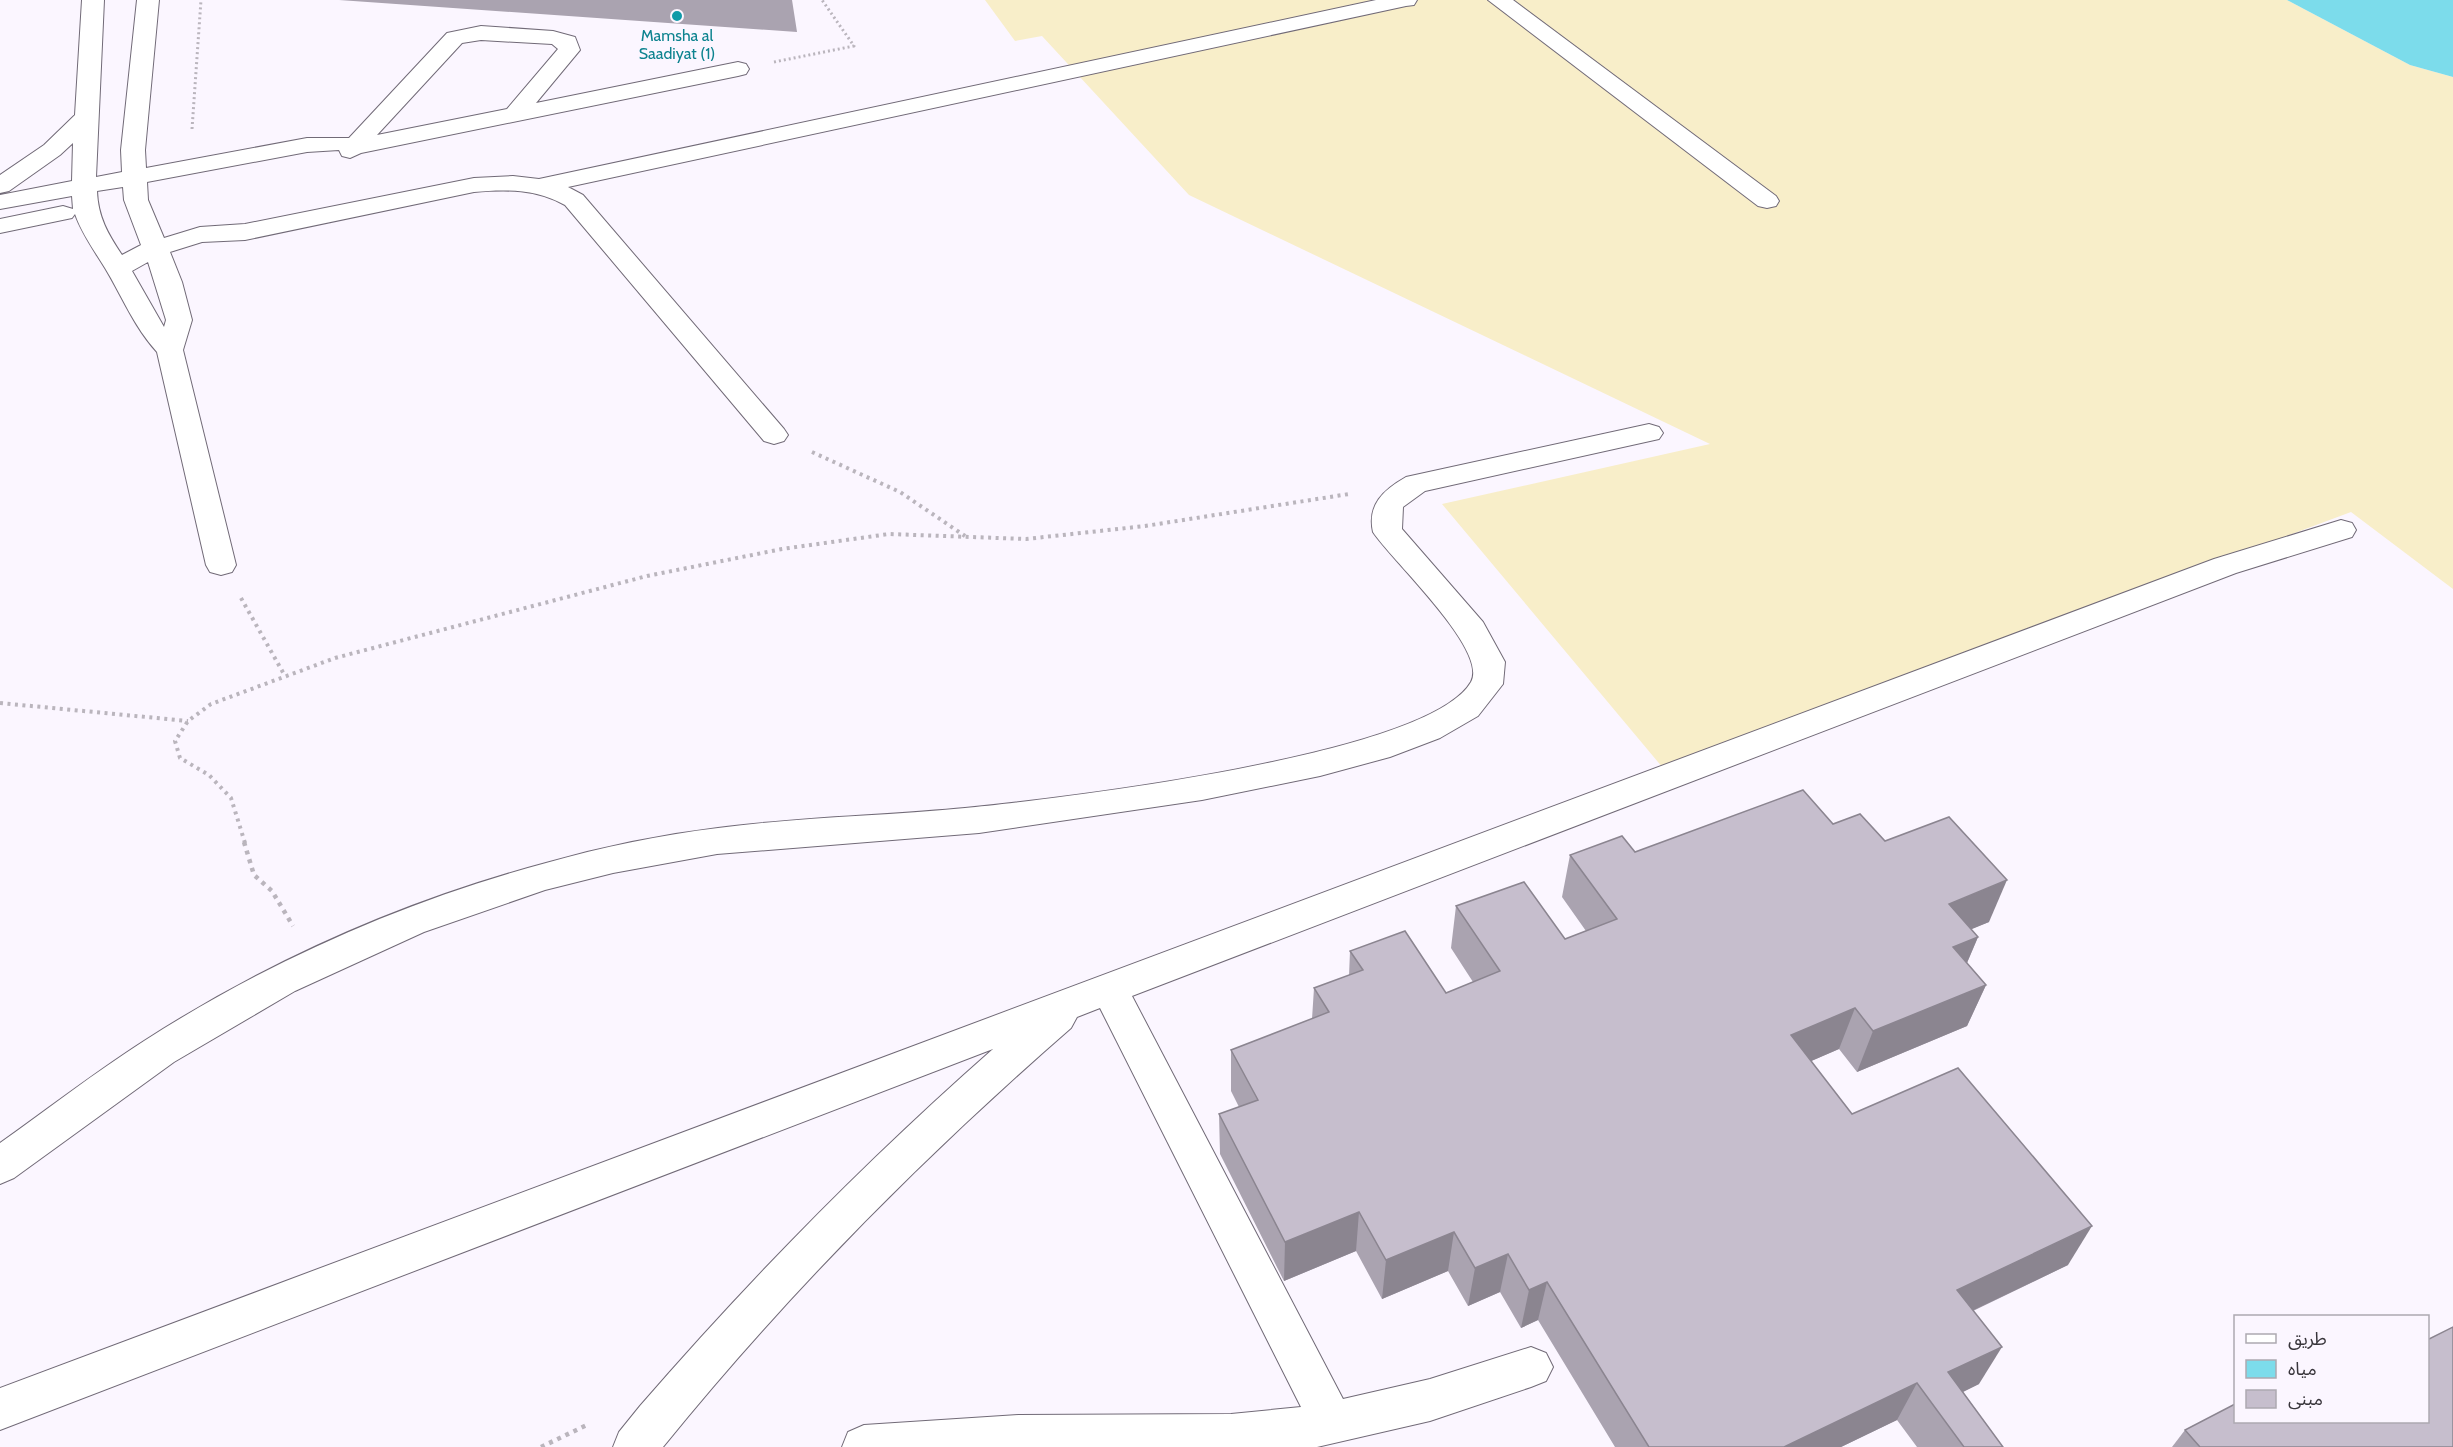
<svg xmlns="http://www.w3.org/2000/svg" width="2453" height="1447" viewBox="0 0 2453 1447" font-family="Cabin,'Noto Sans Arabic',sans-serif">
  <rect width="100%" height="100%" fill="#fbf6ff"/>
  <path fill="#f8eec9" d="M 985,0 L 2287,0 L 2410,65 L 2453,77 L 2453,589 L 2351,512 L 1663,768 L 1442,504 L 1710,444 L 1189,195 L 1042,36 L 1015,41 Z"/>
  <path fill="#7cdceb" d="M 2287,0 L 2453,0 L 2453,77 L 2410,65 Z"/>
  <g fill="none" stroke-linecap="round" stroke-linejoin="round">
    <defs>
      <g id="minor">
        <path d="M 82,0 L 104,0 L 96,177 L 122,172 L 121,150 L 137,0 L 159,0 L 145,150 L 146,168 L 307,138 L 349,138 L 447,33 L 481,26 L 553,31 L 575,37 L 580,50 L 536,103 L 738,62 L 746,64 L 749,69 L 746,74 L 738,76 L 361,153 L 350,158 L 342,156 L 339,150 L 307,152 L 147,182 L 148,200 L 164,238 L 200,227 L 245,224 L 474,178 L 513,176 L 539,179 L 1376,0 L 1417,0 L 1414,5 L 1406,6 L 568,187 L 583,195 L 784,429 L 788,435 L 784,441 L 774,444 L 764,441 L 565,205 C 536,189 507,189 474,192 L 245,240 L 202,242 L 170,252 L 182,282 L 192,320 L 183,350 L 236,565 L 232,572 L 221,575 L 210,572 L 206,565 L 157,352 C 134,327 122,296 105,268 C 94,250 82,234 75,214 L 72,218 L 0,233 L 0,219 L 63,206 L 73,209 L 72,196 L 0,209 L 0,195 L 72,181 L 73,143 L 60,155 L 9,191 L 0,193 L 0,175 L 44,145 L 75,115 ZM 481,40 L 552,44 L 558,49 L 507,109 L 377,135 L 462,43 ZM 123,187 L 124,200 L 141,245 L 122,255 C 108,234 98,217 97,191 ZM 148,262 L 166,320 L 164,327 L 132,271 Z"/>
        <path d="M 1488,0 L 1513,0 L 1776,196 L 1779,201 L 1776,206 L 1767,208 L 1758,206 Z"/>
        <path d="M 1649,424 L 1659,427 L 1663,433 L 1659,439 L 1425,491 L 1403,507 L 1402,529 L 1483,622 L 1505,662 L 1503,684 L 1478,716 L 1440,738 L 1390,757 L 1320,776 L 1202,800 L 979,833 L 717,854 L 613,873 L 545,890 L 424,932 L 295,991 L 174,1062 L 14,1178 L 0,1184 L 0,1143 C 48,1109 94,1073 144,1041 C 267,962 404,901 546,863 C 602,847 660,835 718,828 C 800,817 883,816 965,808 C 1056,799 1428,756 1471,682 C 1489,650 1392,561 1373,532 C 1367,505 1383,490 1406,477 Z"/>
        <path d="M 2341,520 L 2352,523 L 2356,530 L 2352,537 L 2236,573 L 1132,996 L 1343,1399 L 1430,1379 L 1531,1347 L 1546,1353 L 1553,1367 L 1546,1381 L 1531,1387 L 1430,1421 L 1317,1447 L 842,1447 L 848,1432 L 864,1425 L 1018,1415 L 1231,1414 L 1301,1407 L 1100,1008 L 1077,1017 L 1071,1028 C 924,1156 786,1295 663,1447 L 613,1447 L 619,1432 L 640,1406 C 750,1279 867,1160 993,1049 L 0,1430 L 0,1388 L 2214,559 Z"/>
      </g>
    </defs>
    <use href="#minor" stroke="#716a77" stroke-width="2"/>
    <g stroke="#bab5bd" stroke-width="3" stroke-dasharray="2 3" stroke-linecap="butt">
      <path d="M 774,62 L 854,46 L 822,0"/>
      <path d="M 192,129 L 201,0"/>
    </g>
    <g stroke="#bab5bd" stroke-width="4" stroke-dasharray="3 4.5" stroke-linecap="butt">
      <path d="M 812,452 L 900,492 L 965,536"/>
      <path d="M 241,598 L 285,676"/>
      <path d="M 0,703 L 188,721"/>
      <path d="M 245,843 L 231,798 L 209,775 L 180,758 L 175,741 L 188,721 L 211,704 L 335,658 L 647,576 L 782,549 L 889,534 L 1026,539 L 1145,526 L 1349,494"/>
    </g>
    <g stroke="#bab5bd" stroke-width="4.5" stroke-dasharray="4 5" stroke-linecap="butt">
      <path d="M 244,842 L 254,875 L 272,891 L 293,926"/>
      <path d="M 541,1447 L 589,1424"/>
    </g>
    <use href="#minor" fill="#fff" fill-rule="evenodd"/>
  </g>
  <g fill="#aaa3b0">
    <path d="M 339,0 L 792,0 L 797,32 Z"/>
    <path d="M 1833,824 L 1885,841 L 1989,922 L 1971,929 L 1978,937 L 1967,963 L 1986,985 L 1967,1026 L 1857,1072 L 1839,1049 L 1811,1061 L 1852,1114 L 2068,1265 L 1973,1311 L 1979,1384 L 1963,1392 L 2003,1447 L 1917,1447 L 1897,1420 L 1841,1447 L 1615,1447 L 1538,1320 L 1521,1328 L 1500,1292 L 1468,1306 L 1448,1271 L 1382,1299 L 1356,1251 L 1284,1281 L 1220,1154 L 1219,1114 L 1239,1107 L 1231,1091 L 1231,1050 L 1312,1019 L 1314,988 L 1349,976 L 1350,951 L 1446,993 L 1473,982 L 1451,948 L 1456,906 L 1565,939 L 1586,931 L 1562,897 L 1570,855 L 1635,852 Z"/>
    <path d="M 2427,1422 L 2453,1447 L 2172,1447 L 2185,1430 Z"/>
  </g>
  <g fill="#8b8590">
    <path d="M 2007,880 L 1989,922 L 1931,946 L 1949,904 Z"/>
    <path d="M 1978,937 L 1960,979 L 1953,947 Z"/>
    <path d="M 1986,985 L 1967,1026 L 1857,1072 L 1873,1031 Z"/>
    <path d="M 1855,1008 L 1839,1049 L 1777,1076 L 1791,1035 Z"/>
    <path d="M 1359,1212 L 1356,1251 L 1284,1281 L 1285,1242 Z"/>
    <path d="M 2092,1226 L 2068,1265 L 1936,1328 L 1957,1290 Z"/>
    <path d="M 1454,1232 L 1448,1271 L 1382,1299 L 1386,1260 Z"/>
    <path d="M 1508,1254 L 1500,1292 L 1468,1306 L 1475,1268 Z"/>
    <path d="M 1547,1282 L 1538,1320 L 1521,1328 L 1529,1290 Z"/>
    <path d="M 2002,1347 L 1979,1384 L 1934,1406 L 1948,1372 Z"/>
    <path d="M 1917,1383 L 1897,1420 L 1841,1447 L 1784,1447 Z"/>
  </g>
  <g fill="#c6becd" stroke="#8b8590" stroke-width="1.5">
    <path d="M 1803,790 L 1833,824 L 1860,814 L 1885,841 L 1949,817 L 2007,880 L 1949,904 L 1978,937 L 1953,947 L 1986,985 L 1873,1031 L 1855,1008 L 1791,1035 L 1852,1114 L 1958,1068 L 2092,1226 L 1957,1290 L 2002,1347 L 1948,1372 L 2003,1447 L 1964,1447 L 1917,1383 L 1784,1447 L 1649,1447 L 1547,1282 L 1529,1290 L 1508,1254 L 1475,1268 L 1454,1232 L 1386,1260 L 1359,1212 L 1285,1242 L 1219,1114 L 1258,1100 L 1231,1050 L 1329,1012 L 1314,988 L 1363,970 L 1350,951 L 1405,931 L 1446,993 L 1500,971 L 1456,906 L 1524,882 L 1565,939 L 1617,919 L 1570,855 L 1622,836 L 1635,852 Z"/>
    <path d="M 2453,1327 L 2453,1447 L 2200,1447 L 2185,1430 L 2235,1404 L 2235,1422 L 2427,1422 L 2427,1340 Z"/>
  </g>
  <circle fill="#0f9aa8" stroke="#fbf6ff" stroke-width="2" cx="677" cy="16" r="6"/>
  <g text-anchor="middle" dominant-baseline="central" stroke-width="4.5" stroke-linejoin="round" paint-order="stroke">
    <g font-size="16" fill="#0d838f" stroke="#fbf6ff">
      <text x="677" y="35">Mamsha al<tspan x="677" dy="18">Saadiyat (1)</tspan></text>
    </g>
  </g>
  <rect x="2234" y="1315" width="195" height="108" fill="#fbf6ff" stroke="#ada9b1" stroke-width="1.5"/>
  <rect x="2246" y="1334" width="30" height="9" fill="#ffffff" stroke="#ada9b1" stroke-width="1.5"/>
  <text x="2288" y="1345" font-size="18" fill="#38353b">طريق</text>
  <rect x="2246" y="1360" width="30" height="18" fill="#7cdceb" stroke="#ada9b1" stroke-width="1.5"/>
  <text x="2288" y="1375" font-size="18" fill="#38353b">مياه</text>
  <rect x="2246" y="1390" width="30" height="18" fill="#c6becd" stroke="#ada9b1" stroke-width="1.5"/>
  <text x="2288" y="1405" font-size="18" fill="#38353b">مبنى</text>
</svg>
